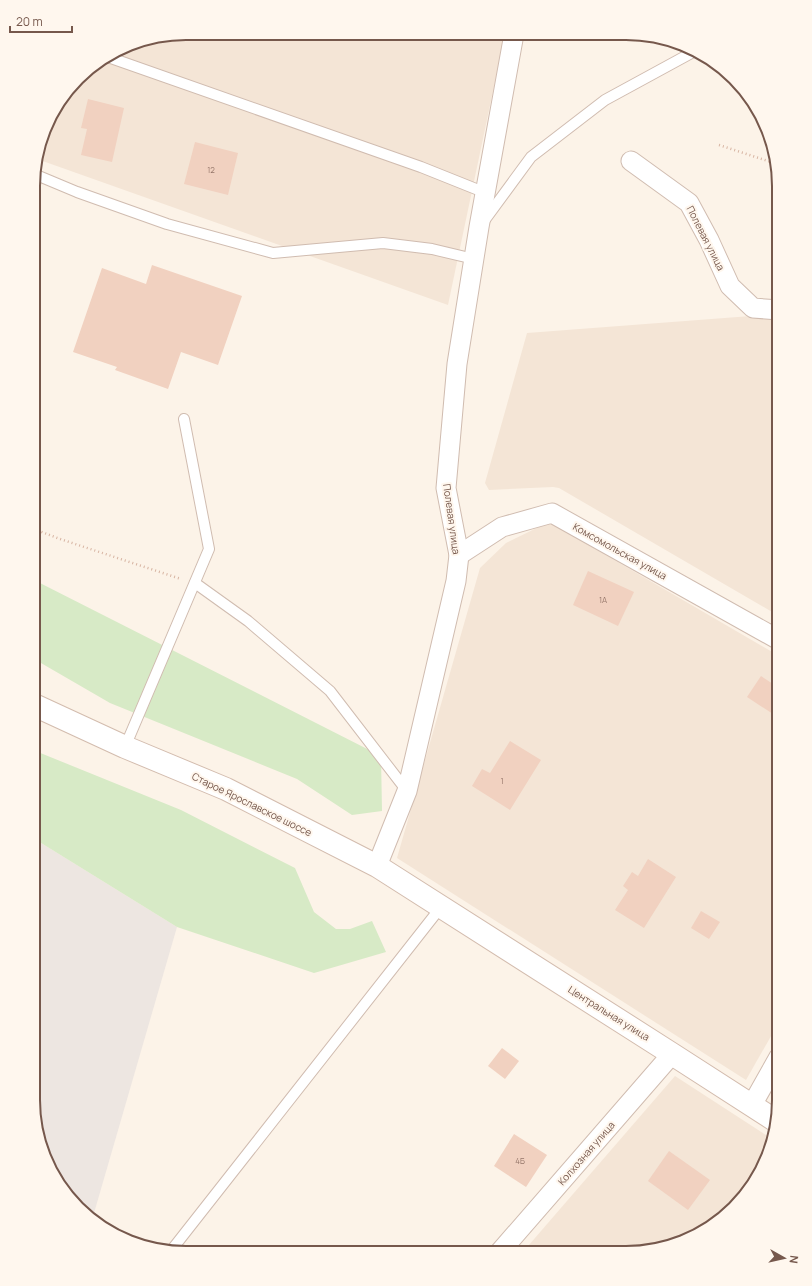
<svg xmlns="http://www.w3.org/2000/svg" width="812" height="1286" viewBox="0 0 812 1286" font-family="Manrope,sans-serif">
  <rect width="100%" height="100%" fill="#fcf3e8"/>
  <g fill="#f4e5d6">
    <path d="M 186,33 L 505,34 L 448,305 L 37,159 L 49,118 L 85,71 L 128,45 Z"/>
    <path d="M 751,316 L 779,320 L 779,616 L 559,488 L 553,487 L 489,490 L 485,483 L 527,333 Z"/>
    <path d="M 549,522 L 779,656 L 779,1022 L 746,1080 L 397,858 L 480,568 L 506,543 Z"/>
    <path d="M 675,1076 L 772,1139 L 767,1158 L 747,1193 L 719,1221 L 684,1241 L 626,1253 L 522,1253 Z"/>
  </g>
  <path fill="#ede6e1" d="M 33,838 L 177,927 L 92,1220 L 65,1193 L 45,1158 L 33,1100 Z"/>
  <g fill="#d7eac6">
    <path d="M 34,580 L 381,756 L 382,811 L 352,815 L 297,779 L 110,703 L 34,659 Z"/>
    <path d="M 33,750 L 181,810 L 295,868 L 314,912 L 336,929 L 350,929 L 372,921 L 386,952 L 314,973 L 177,927 L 33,838 Z"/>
  </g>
  <g fill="#f1d1c0">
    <path d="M 88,99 L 124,108 L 112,162 L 81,155 L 87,129 L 81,128 Z"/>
    <path d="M 195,142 L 238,153 L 228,195 L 184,184 Z"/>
    <path d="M 152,265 L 242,296 L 218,365 L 181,352 L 168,389 L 115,370 L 117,367 L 73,352 L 102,268 L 146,284 Z"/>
    <path d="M 588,571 L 634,592 L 618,626 L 573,605 Z"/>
    <path d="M 761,676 L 779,688 L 779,713 L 776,716 L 747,697 Z"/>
    <path d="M 510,741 L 541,760 L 510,810 L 472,786 L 482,769 L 490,773 Z"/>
    <path d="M 648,859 L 676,877 L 644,928 L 615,910 L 628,890 L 623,886 L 632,872 L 638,876 Z"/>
    <path d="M 701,911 L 720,922 L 709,939 L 691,928 Z"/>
    <path d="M 502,1048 L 519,1061 L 505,1079 L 488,1066 Z"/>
    <path d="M 514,1134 L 547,1155 L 526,1187 L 494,1166 Z"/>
    <path d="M 669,1151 L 710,1180 L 688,1210 L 648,1181 Z"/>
  </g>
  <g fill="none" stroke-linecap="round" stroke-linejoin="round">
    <defs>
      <g id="lane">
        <path d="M 108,57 L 421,167 L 486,193"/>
        <path d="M 34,174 L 77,192 L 167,224 L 273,253 L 383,243 L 432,249 L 474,259"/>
        <path d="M 484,221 L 531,157 L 605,100 L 695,51"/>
        <path d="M 195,583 L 248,621 L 330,691 L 407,791"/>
        <path d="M 125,747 L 209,549 L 184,419"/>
        <path d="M 170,1252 L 441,907"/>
      </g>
      <g id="street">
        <path d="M 631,161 L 689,203 L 709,240 L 730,286 L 753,308 L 779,310"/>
        <path d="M 459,555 L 502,527 L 552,513 L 779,640"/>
        <path d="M 377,866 L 407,791 L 456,581 L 459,555 L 446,488 L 457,364 L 479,227 L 514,34"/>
        <path d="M 752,1105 L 779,1057"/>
        <path d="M 499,1253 L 672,1054"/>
      </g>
      <path id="secondary" d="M 34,705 L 125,747 L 226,789 L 377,866 L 672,1054 L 776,1121"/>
    </defs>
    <use href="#lane" stroke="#d0bcb0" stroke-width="12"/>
    <use href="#street" stroke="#d0bcb0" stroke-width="21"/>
    <use href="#secondary" stroke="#d3bcae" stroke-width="24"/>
    <g stroke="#d7b4a2" stroke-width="2.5" stroke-dasharray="1 3" stroke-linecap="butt">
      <path d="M 719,145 L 774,163"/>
      <path d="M 34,529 L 60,539 L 181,579"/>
    </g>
    <use href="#lane" stroke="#fff" stroke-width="10"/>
    <use href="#street" stroke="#fff" stroke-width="19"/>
    <use href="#secondary" stroke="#fff" stroke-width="22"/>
  </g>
  <g text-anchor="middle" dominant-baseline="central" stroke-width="4" stroke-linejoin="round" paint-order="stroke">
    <g font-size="8" fill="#957669">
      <text x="211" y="169">12</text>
      <text x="603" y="599">1А</text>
      <text x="502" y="780">1</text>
      <text x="520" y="1160">4Б</text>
    </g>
    <g font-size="10" fill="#76584c" stroke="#fff7ee">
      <text transform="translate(706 238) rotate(63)">Полевая улица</text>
      <text transform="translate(452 519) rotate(82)">Полевая улица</text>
      <text transform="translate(620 551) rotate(29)">Комсомольская улица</text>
      <text transform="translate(252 804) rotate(26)">Старое Ярославское шоссе</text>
      <text transform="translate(609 1013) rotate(32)">Центральная улица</text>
      <text transform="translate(586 1153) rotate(-49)">Колхозная улица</text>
    </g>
  </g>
  <path d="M0 0H812V1286H0ZM186 40H626A146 146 0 0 1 772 186V1100A146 146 0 0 1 626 1246H186A146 146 0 0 1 40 1100V186A146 146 0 0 1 186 40Z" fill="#fff7ee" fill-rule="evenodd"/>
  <path fill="none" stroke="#76584c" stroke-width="2" d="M186 40H626A146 146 0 0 1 772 186V1100A146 146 0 0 1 626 1246H186A146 146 0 0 1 40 1100V186A146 146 0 0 1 186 40Z"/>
  <g transform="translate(784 1258) rotate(98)" stroke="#fff7ee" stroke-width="3" paint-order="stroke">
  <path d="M0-3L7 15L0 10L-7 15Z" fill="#76584c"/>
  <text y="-6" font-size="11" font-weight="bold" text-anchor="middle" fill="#76584c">N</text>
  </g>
  <path d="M10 26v6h62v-6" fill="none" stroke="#76584c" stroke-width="2"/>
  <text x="16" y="26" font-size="12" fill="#76584c" stroke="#fff7ee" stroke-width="3" paint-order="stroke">20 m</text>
</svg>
